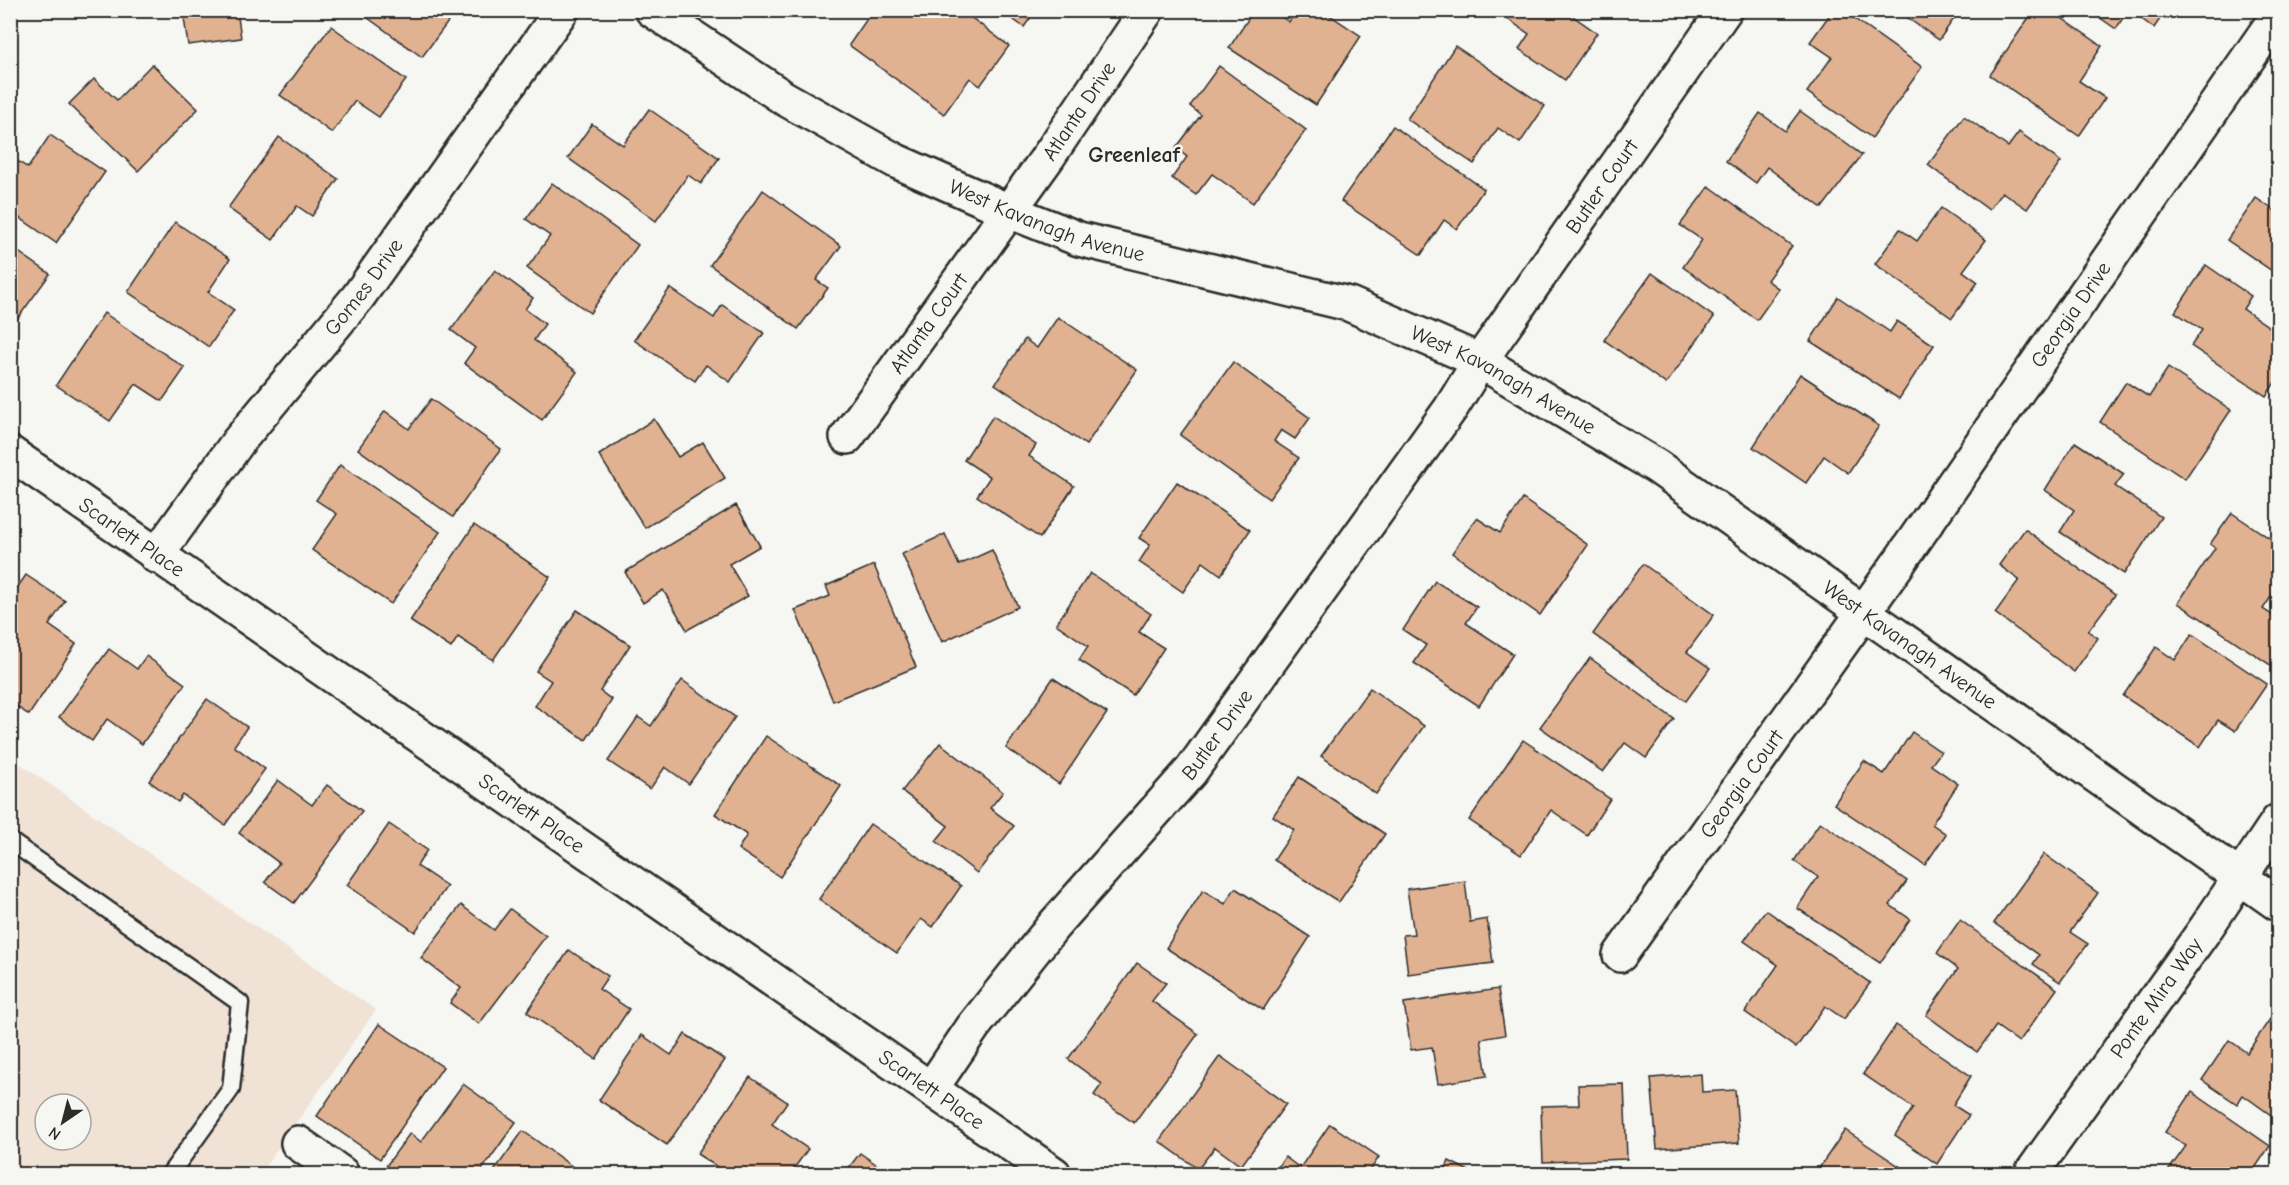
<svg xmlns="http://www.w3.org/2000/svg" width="2289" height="1185" viewBox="0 0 2289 1185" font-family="'Comic Neue',sans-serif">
  <rect width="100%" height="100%" fill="#f6f6f2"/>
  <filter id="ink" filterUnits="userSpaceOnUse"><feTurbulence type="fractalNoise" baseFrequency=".0167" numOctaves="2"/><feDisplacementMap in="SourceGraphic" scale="12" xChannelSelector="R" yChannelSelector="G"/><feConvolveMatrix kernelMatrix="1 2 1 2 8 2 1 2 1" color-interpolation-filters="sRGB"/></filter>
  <g filter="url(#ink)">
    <path fill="#f0e2d5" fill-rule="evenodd" d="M 10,757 L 376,1010 L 260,1174 L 11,1174 ZM 45,1104 L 81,1104 L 81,1140 L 45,1140 Z"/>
    <g fill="#e1b292" stroke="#2b2b2b" stroke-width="1.5">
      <path d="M 166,10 L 237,10 L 241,38 L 188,45 L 183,11 L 166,13 Z"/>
      <path d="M 357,10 L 432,10 L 448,22 L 422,57 Z"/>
      <path d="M 873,10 L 961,10 L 1009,46 L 980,86 L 970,78 L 944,114 L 849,45 Z"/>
      <path d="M 999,10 L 1036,10 L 1024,27 Z"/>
      <path d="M 1254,10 L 1271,10 L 1289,22 L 1296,10 L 1322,10 L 1361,36 L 1316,105 L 1229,48 Z"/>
      <path d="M 1495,10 L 1572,10 L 1570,14 L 1597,33 L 1565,80 L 1519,49 L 1529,34 Z"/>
      <path d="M 1833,10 L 1842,10 L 1922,67 L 1872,138 L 1807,92 L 1832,57 L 1810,42 Z"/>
      <path d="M 1896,10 L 1960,10 L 1939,40 Z"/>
      <path d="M 2034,10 L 2050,10 L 2102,46 L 2079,81 L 2105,98 L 2079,136 L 1990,75 Z"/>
      <path d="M 2089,10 L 2128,10 L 2116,29 Z"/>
      <path d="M 2129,10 L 2166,10 L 2154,28 Z"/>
      <path d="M 331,26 L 406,80 L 379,117 L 355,101 L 332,133 L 280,95 Z"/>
      <path d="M 1455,46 L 1545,106 L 1520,143 L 1498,128 L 1474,164 L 1407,119 Z"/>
      <path d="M 152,64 L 198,109 L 138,171 L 69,104 L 94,79 L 117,100 Z"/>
      <path d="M 1219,66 L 1306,130 L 1253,203 L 1212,174 L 1196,195 L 1172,178 L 1187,157 L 1176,148 L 1201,115 L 1190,106 Z"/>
      <path d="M 649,109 L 719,158 L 701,184 L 688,175 L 656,221 L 568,158 L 592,124 L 623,145 Z"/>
      <path d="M 1800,111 L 1862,155 L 1822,208 L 1767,167 L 1756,183 L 1726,161 L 1760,113 L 1785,131 Z"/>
      <path d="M 1964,116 L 2008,147 L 2019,132 L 2061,162 L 2027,209 L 2002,192 L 1989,210 L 1928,165 Z"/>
      <path d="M 1393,126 L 1484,189 L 1457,229 L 1444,220 L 1421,255 L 1341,201 Z"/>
      <path d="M 50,135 L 105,172 L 56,243 L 10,211 L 10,156 L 28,168 Z"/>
      <path d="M 279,137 L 338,179 L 312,216 L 297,206 L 273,240 L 228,208 Z"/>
      <path d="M 552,183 L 638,245 L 590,313 L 527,268 L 550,236 L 526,219 Z"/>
      <path d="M 1709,186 L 1792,246 L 1767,280 L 1779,289 L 1757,320 L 1683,267 L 1702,240 L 1680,225 Z"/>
      <path d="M 763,190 L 841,246 L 816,280 L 828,288 L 798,329 L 710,265 Z"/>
      <path d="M 2256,198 L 2278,213 L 2278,275 L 2227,240 Z"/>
      <path d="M 1941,208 L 1986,240 L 1963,271 L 1978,282 L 1952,318 L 1875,264 L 1900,229 L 1917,241 Z"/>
      <path d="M 175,222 L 230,259 L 208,292 L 234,310 L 209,347 L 128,292 Z"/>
      <path d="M 10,246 L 50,274 L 10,329 Z"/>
      <path d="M 2206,265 L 2251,296 L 2243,309 L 2278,333 L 2278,378 L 2266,396 L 2191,346 L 2202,330 L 2175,312 Z"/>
      <path d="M 495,270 L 533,298 L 525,309 L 545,324 L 534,340 L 577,372 L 542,420 L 464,363 L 475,348 L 451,330 Z"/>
      <path d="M 1652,273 L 1714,317 L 1666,384 L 1604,340 Z"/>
      <path d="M 670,288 L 714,318 L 722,305 L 764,333 L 730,382 L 706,365 L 695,381 L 634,340 Z"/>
      <path d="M 1838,297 L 1890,332 L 1897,321 L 1934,345 L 1899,399 L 1810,341 Z"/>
      <path d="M 104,313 L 185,368 L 162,401 L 136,384 L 110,421 L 56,385 Z"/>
      <path d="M 1058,317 L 1137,370 L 1086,445 L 995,384 L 1025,339 L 1037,348 Z"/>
      <path d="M 1233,362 L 1310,418 L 1295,439 L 1281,430 L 1274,441 L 1299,458 L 1269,499 L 1180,435 Z"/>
      <path d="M 2168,368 L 2231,410 L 2185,479 L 2100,422 L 2126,382 L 2149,397 Z"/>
      <path d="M 1800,374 L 1879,426 L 1848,473 L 1824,456 L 1806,483 L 1753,447 Z"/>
      <path d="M 431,399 L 501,449 L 453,517 L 358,449 L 385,411 L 409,429 Z"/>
      <path d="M 993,416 L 1036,445 L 1029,456 L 1074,486 L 1040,538 L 977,496 L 990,477 L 964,460 Z"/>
      <path d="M 654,419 L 678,457 L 703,442 L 725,478 L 645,528 L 599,455 Z"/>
      <path d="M 2075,442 L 2124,474 L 2115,486 L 2161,517 L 2124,574 L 2060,532 L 2074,510 L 2045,490 Z"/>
      <path d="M 340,465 L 440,532 L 391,604 L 312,550 L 337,514 L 316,500 Z"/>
      <path d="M 1177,482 L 1250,530 L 1221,575 L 1203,562 L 1183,592 L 1139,562 L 1150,545 L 1139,538 Z"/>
      <path d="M 1523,499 L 1588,545 L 1540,615 L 1452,553 L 1477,518 L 1500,533 Z"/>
      <path d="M 736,505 L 760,546 L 729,564 L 748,596 L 687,630 L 663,590 L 643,603 L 625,572 Z"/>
      <path d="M 2232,513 L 2278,544 L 2278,586 L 2263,609 L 2278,619 L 2278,670 L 2178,603 L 2215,548 L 2210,544 Z"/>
      <path d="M 474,525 L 550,577 L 493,660 L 458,637 L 451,648 L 410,621 Z"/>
      <path d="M 2025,529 L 2115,595 L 2088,631 L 2098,638 L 2074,672 L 1995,613 L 2019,580 L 1999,565 Z"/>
      <path d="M 945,534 L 959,565 L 992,550 L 1018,607 L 942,642 L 902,554 Z"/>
      <path d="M 1643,564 L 1714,615 L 1687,652 L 1710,668 L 1686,701 L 1593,634 Z"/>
      <path d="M 874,565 L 916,667 L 833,701 L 795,610 L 830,596 L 826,586 Z"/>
      <path d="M 1090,573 L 1151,614 L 1139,632 L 1164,648 L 1133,695 L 1079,660 L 1088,646 L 1056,624 Z"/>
      <path d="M 26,575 L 65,601 L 49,625 L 76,644 L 29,715 L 10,702 L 10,598 Z"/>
      <path d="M 1435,581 L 1477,607 L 1466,623 L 1513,654 L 1479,706 L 1414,663 L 1426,645 L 1403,630 Z"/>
      <path d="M 577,610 L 630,645 L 600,691 L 612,700 L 586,740 L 535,706 L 551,681 L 536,671 Z"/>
      <path d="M 2192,634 L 2267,684 L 2235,731 L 2218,720 L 2200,747 L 2123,696 L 2156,647 L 2175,660 Z"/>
      <path d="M 109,649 L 137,669 L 146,656 L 185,684 L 142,744 L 107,719 L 92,741 L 59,717 Z"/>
      <path d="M 1590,658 L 1674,719 L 1646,758 L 1625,743 L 1603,772 L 1540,727 Z"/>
      <path d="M 1053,678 L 1107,713 L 1059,784 L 1006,748 Z"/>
      <path d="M 682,680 L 735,717 L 689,784 L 665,767 L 650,789 L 608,761 L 638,717 L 651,726 Z"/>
      <path d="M 1370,688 L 1424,726 L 1376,794 L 1321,756 Z"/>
      <path d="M 207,699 L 247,727 L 234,746 L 265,769 L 225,825 L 183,795 L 178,802 L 149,781 Z"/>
      <path d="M 1912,732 L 1941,752 L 1931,765 L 1958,784 L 1932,824 L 1946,834 L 1925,865 L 1834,804 L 1864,761 L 1884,774 Z"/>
      <path d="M 766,736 L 841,786 L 780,877 L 738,849 L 747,835 L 715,814 Z"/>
      <path d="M 1523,740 L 1610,799 L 1587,835 L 1551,810 L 1521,855 L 1469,820 Z"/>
      <path d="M 940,743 L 1003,792 L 990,808 L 1014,826 L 977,873 L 936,841 L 948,826 L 902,791 Z"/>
      <path d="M 1299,777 L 1385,834 L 1339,902 L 1274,860 L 1294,830 L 1273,816 Z"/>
      <path d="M 278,780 L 312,805 L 327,785 L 362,811 L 294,903 L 265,882 L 279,863 L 239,833 Z"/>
      <path d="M 1820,822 L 1907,881 L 1890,905 L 1910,919 L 1880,963 L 1797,908 L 1818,877 L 1794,861 Z"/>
      <path d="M 389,824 L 427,850 L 417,866 L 447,886 L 415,932 L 347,885 Z"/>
      <path d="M 870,824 L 961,886 L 933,927 L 921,919 L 897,953 L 819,899 Z"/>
      <path d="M 2044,854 L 2098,893 L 2070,932 L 2088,944 L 2060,982 L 2033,964 L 2039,955 L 1994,923 Z"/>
      <path d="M 1465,881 L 1470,922 L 1487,919 L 1493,963 L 1408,974 L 1403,935 L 1414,934 L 1407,889 Z"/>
      <path d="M 1235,888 L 1310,937 L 1263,1010 L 1166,948 L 1203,890 L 1225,904 Z"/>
      <path d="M 461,905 L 494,930 L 510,909 L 546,936 L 479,1024 L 450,1003 L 461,988 L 421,958 Z"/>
      <path d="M 1766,910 L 1870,983 L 1844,1019 L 1825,1006 L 1796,1048 L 1745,1012 L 1778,965 L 1744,941 Z"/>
      <path d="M 1960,920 L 2057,989 L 2019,1042 L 1996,1026 L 1977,1052 L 1926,1015 L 1958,969 L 1937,953 Z"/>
      <path d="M 569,950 L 608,976 L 599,989 L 629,1009 L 596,1059 L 527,1012 Z"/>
      <path d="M 1137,963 L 1166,983 L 1152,1001 L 1198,1034 L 1134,1123 L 1094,1095 L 1102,1084 L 1068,1059 Z"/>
      <path d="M 1498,989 L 1505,1035 L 1481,1039 L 1487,1076 L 1438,1084 L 1432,1047 L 1411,1050 L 1404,1003 Z"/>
      <path d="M 2274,1013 L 2278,1016 L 2278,1120 L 2243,1095 L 2237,1104 L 2202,1080 L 2229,1040 L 2247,1053 Z"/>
      <path d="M 379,1024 L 443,1067 L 380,1159 L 317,1116 Z"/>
      <path d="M 1896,1025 L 1971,1076 L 1953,1105 L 1969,1115 L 1937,1164 L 1895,1135 L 1913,1108 L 1863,1074 Z"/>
      <path d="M 685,1034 L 725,1060 L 667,1145 L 599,1100 L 642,1035 L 671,1055 Z"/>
      <path d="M 1220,1056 L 1286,1104 L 1241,1166 L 1215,1147 L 1198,1169 L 1159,1141 Z"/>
      <path d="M 1701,1074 L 1702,1092 L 1735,1090 L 1739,1143 L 1657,1149 L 1651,1078 Z"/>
      <path d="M 750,1077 L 787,1102 L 772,1124 L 808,1149 L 790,1174 L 728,1174 L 697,1154 Z"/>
      <path d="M 463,1084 L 516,1122 L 479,1174 L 398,1174 L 386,1166 L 410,1133 L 421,1142 Z"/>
      <path d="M 1624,1084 L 1627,1159 L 1543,1162 L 1541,1106 L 1579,1105 L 1578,1085 Z"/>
      <path d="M 2192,1092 L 2270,1146 L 2251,1174 L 2166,1174 L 2186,1146 L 2165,1132 Z"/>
      <path d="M 1330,1124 L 1379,1157 L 1368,1174 L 1273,1174 L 1285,1157 L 1300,1168 Z"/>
      <path d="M 1845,1130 L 1911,1174 L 1815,1174 Z"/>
      <path d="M 523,1131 L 577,1170 L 574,1174 L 492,1174 Z"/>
      <path d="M 860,1153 L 890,1174 L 844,1174 Z"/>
      <path d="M 1449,1161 L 1475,1174 L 1443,1174 Z"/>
    </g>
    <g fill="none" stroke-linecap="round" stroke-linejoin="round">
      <defs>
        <path id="lane" d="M 10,841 L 240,1003 L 231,1089 L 170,1174"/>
        <g id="street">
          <path id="s1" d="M 652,10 L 784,98 L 896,161 L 1009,211 L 1079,239 L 1349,304 L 1480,361 L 1656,466 L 2278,904"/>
          <path id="s2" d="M 847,437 L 1048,157 L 1147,10"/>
          <path id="s3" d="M 10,453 L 1054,1174"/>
          <path id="s4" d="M 156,556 L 238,442 L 358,297 L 562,10"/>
          <path id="s5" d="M 1620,955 L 1900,561 L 2278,15"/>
          <path id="s6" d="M 931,1089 L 973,1027 L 1054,925 L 1191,771 L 1451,408 L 1480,361 L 1725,10"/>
          <path d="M 298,1143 L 342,1174"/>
          <path id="s7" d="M 2031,1174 L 2206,928 L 2278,821"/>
        </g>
      </defs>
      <use href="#lane" stroke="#2b2b2b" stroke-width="21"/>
      <use href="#street" stroke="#2b2b2b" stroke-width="38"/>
      <use href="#lane" stroke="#f6f6f2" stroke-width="16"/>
      <use href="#street" stroke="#f6f6f2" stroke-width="33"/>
    </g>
  </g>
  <g text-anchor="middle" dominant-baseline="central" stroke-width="5" stroke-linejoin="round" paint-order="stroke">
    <g font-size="21" fill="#2b2b2b" stroke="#f6f6f2">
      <text stroke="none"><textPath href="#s2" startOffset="400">Atlanta Drive</textPath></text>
      <text stroke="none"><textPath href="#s6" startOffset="1126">Butler Court</textPath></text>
      <text stroke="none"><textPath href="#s1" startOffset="450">West Kavanagh Avenue</textPath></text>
      <text stroke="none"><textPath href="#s4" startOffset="340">Gomes Drive</textPath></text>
      <text stroke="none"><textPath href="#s5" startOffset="783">Georgia Drive</textPath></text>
      <text stroke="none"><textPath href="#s2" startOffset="140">Atlanta Court</textPath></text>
      <text stroke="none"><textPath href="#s1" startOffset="936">West Kavanagh Avenue</textPath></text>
      <text stroke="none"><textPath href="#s3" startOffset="148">Scarlett Place</textPath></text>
      <text stroke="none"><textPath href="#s1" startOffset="1422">West Kavanagh Avenue</textPath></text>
      <text stroke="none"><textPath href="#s6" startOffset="456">Butler Drive</textPath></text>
      <text stroke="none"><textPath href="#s5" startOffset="210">Georgia Court</textPath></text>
      <text stroke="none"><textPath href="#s3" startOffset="634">Scarlett Place</textPath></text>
      <text stroke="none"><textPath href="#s7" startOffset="216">Ponte Mira Way</textPath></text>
      <text stroke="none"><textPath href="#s3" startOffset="1120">Scarlett Place</textPath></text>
    </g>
    <g font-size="22" font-weight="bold" fill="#2b2b2b" stroke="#f6f6f2">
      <text x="1134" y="155">Greenleaf</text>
    </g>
  </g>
  <rect width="2289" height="1185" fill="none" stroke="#f6f6f2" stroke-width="36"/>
  <rect x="18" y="18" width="2253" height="1149" fill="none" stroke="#2b2b2b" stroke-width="2" filter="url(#ink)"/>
  <g transform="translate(63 1122) rotate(215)"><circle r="28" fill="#f6f6f2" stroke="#a5a5a2" stroke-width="1.5"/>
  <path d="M0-4.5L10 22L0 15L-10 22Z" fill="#2b2b2b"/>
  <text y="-9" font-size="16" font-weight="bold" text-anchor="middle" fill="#2b2b2b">N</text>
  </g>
</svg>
